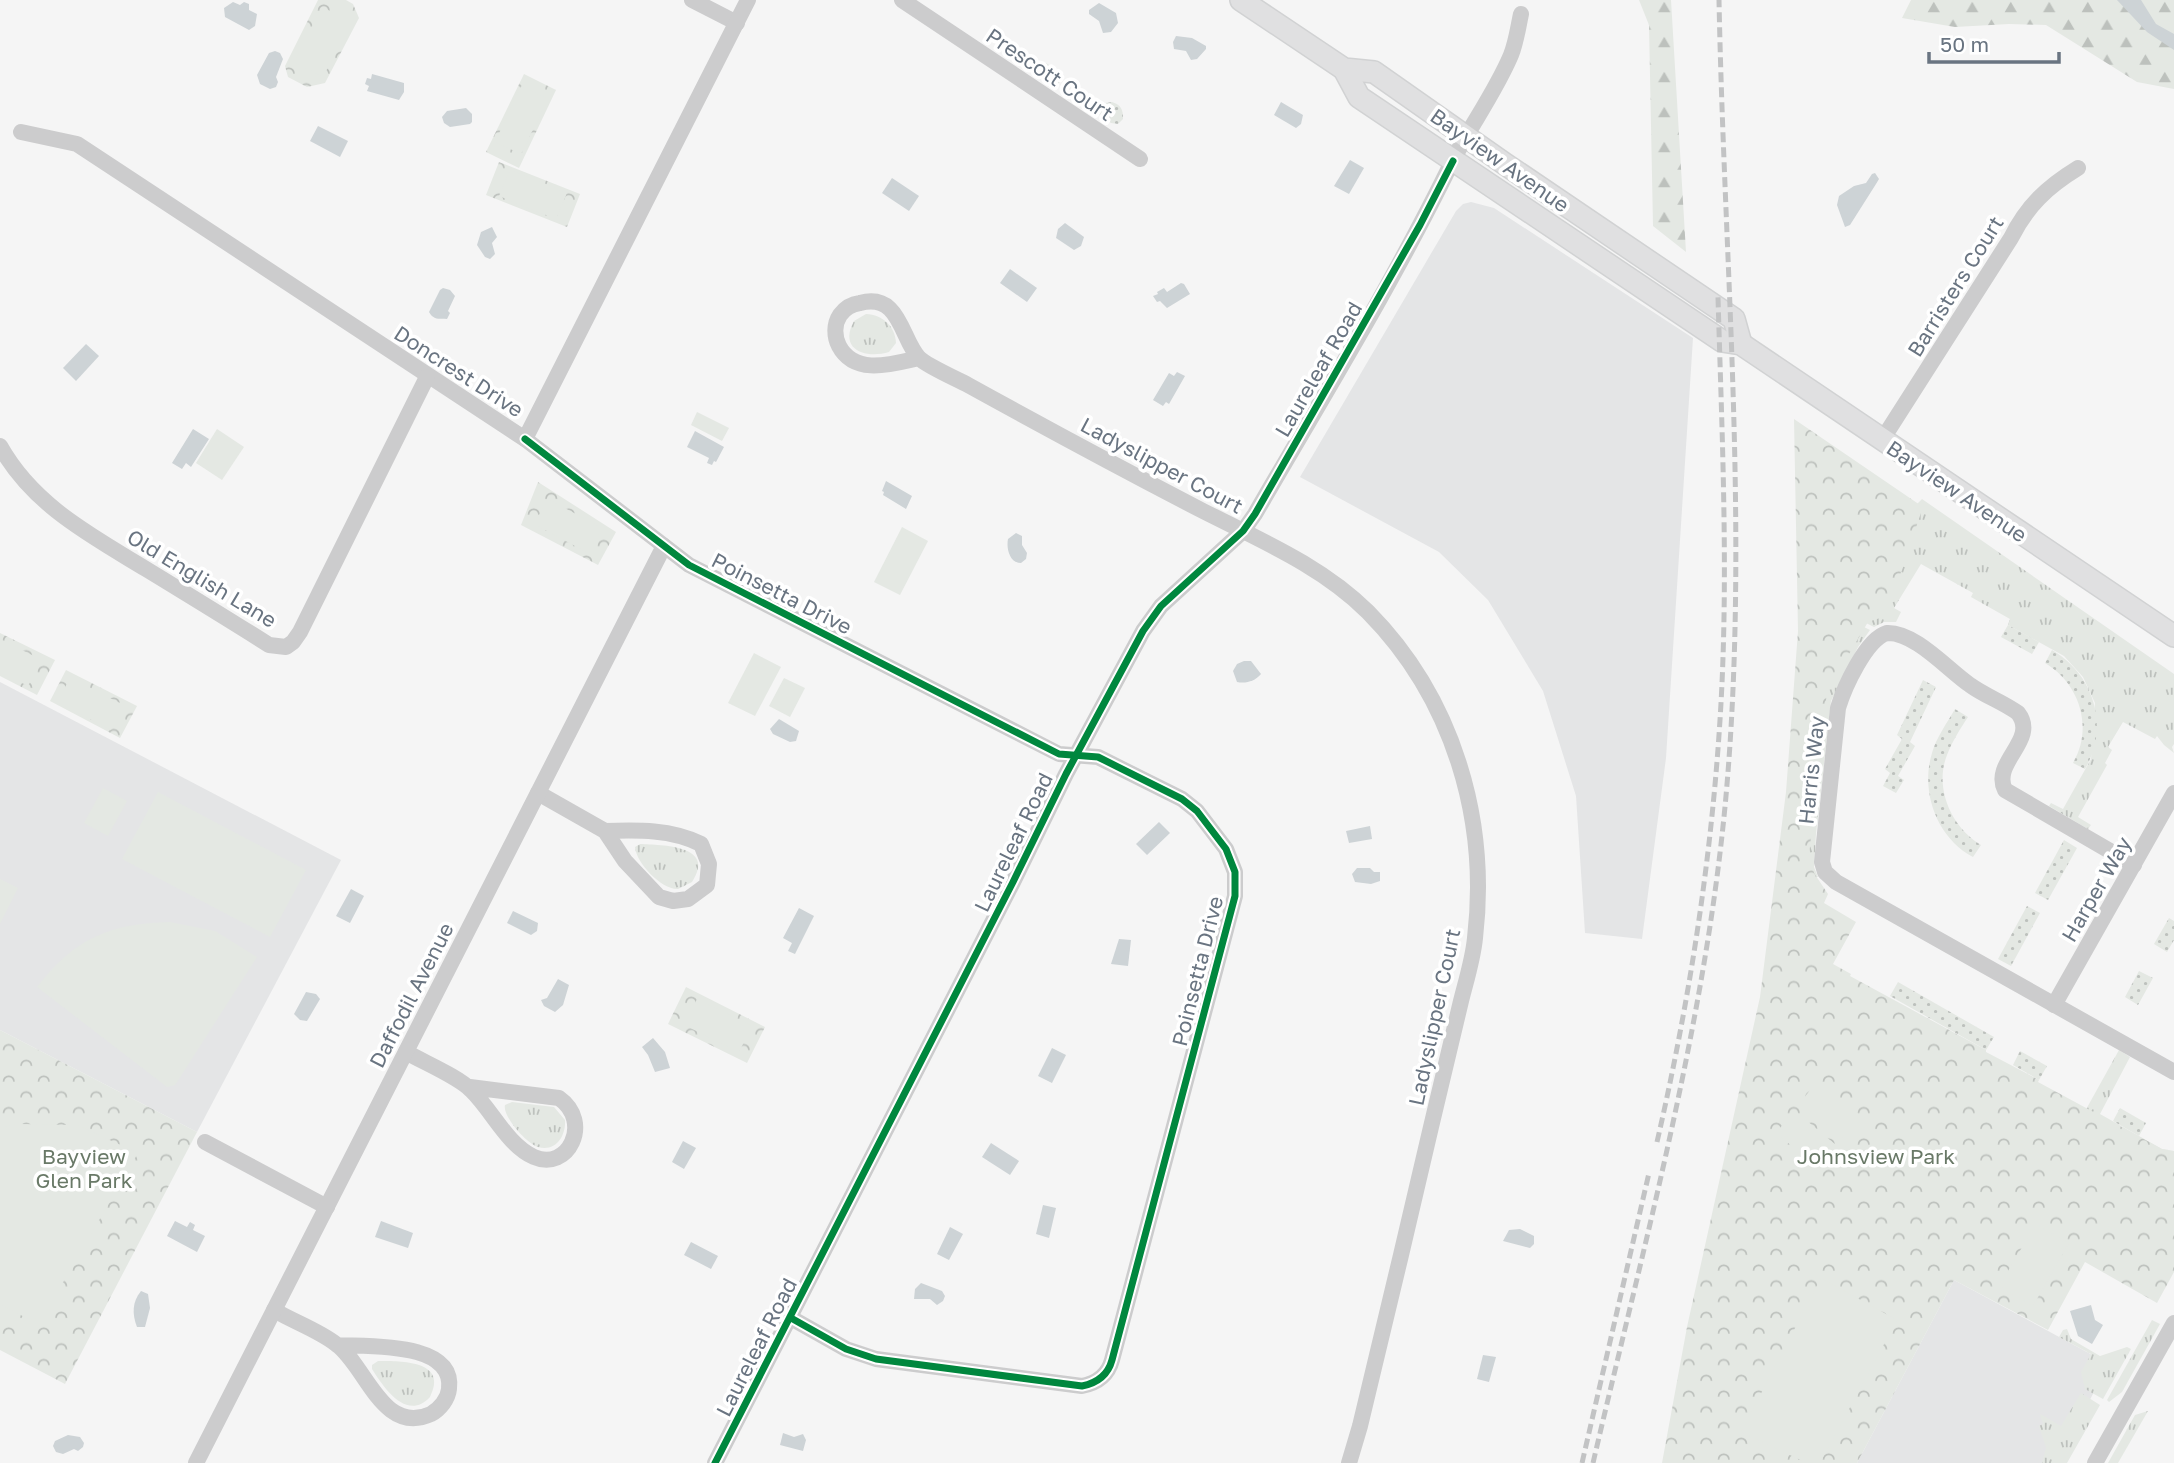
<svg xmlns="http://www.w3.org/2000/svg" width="2174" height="1463" viewBox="0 0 2174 1463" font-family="'Golos Text',sans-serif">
  <defs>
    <pattern id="grass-tufts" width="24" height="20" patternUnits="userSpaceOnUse" patternTransform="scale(1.75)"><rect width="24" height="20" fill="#e4e8e3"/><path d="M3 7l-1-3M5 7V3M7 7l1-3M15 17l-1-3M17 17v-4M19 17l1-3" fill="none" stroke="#bdc1bd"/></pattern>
    <pattern id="forest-firs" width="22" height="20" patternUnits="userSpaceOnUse" patternTransform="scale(1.75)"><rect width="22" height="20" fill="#e4e8e3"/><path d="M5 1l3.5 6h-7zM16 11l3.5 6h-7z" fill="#bdc1bd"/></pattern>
    <pattern id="park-crowns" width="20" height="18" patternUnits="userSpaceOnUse" patternTransform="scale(1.75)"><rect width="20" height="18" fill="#e4e8e3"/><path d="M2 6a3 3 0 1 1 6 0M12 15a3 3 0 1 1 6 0" fill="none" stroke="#bdc1bd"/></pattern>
    <pattern id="garden-dots" width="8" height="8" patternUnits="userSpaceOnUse" patternTransform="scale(1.75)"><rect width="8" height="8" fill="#e4e8e3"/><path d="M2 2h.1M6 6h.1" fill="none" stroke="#bdc1bd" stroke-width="1.8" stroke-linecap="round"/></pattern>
  </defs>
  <rect width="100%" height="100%" fill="#f5f5f5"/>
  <g fill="#e4e5e6">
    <path d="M 1471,202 L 1494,208 L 1693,338 L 1666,758 L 1642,939 L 1585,933 L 1576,796 L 1543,691 L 1488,600 L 1439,552 L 1300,477 L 1456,211 L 1463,204 Z"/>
    <path d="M 0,682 L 341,860 L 197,1132 L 0,1030 Z"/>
    <path d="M 1954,1280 L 2109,1364 L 2056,1463 L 1857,1463 Z"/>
  </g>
  <g fill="url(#grass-tufts)">
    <path d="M 866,314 C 883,315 895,326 896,343 L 889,352 C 866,359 838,350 854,321 Z"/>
    <path d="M 1922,499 L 2174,674 L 2174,744 L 2172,747 L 2174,753 L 2164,745 L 2157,736 L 2155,739 L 2123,722 L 2108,747 L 2112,750 L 2105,763 L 2107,765 L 2078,817 L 2091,825 L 2088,829 L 2049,806 L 2051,803 L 2063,809 L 2091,759 L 2095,703 L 2083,677 L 2064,656 L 2008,625 L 2010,619 L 1971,597 L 1973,593 L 1921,564 L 1894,608 L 1901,612 L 1896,622 L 1884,622 L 1874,627 L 1832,606 L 1905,516 Z"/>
    <path d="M 1834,612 L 1870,630 L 1858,647 L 1831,701 L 1816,834 L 1814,867 L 1818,877 L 1800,875 Z"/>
    <path d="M 640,844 C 662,845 717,845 692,882 L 678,889 C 662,890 636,863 635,847 Z"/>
    <path d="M 2119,1050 L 2130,1057 L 2100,1114 L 2162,1149 L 2174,1151 L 2069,1140 Z"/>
    <path d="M 512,1102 L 554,1107 L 565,1120 C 566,1136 556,1152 538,1147 C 527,1144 502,1116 505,1105 Z"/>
    <path d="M 2152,1320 L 2160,1324 L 2122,1392 L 2109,1402 L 2107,1400 Z"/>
    <path d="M 2067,1329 L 2071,1339 L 2100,1356 L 2127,1347 L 2131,1349 L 2103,1399 L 2085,1389 L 2081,1372 L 2091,1354 L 2059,1337 L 2063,1330 Z"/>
    <path d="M 378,1361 C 400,1361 449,1360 430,1397 C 407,1422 384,1388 372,1369 L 372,1365 Z"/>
    <path d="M 2081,1393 L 2100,1405 L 2067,1463 L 2042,1463 L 2046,1448 L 2039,1426 L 2043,1424 L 2040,1414 L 2061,1426 Z"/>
    <path d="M 2148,1411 L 2118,1463 L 2108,1463 L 2135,1415 Z"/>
  </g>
  <g fill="url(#forest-firs)">
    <path d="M 1639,0 L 1671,0 L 1686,252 L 1653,226 L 1649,25 Z"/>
    <path d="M 1911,0 L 2174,0 L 2174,89 L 2137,82 L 2046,25 L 2009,24 L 1955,27 L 1902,18 Z"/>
  </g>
  <g fill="url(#park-crowns)">
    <path d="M 318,0 L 346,0 L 353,4 L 359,18 L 325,83 L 307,87 L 288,77 L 285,66 Z"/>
    <path d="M 524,74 L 556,90 L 519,168 L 486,152 Z"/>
    <path d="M 499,162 L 580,194 L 567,227 L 486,195 Z"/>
    <path d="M 1794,419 L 1923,507 L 1886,616 L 1868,622 L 1827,691 L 1809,856 L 1814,873 L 1828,894 L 1824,903 L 1856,922 L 1833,964 L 1851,974 L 1850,976 L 1986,1050 L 1986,1052 L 2039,1080 L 2038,1082 L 2162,1149 L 2174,1151 L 2174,1272 L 2157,1303 L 2085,1262 L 2048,1330 L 1954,1280 L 1857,1463 L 1662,1463 L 1687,1327 L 1760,997 L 1786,792 L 1798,631 Z"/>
    <path d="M 538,482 L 616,532 L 598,565 L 521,525 Z"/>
    <path d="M 0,633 L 55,660 L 37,695 L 0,676 Z"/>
    <path d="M 66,670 L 137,706 L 120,738 L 50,701 Z"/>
    <path d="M 686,987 L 765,1027 L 747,1063 L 668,1024 Z"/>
    <path d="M 0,1030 L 197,1132 L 65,1384 L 0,1350 Z"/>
  </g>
  <g fill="url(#garden-dots)">
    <path d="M 1046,63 C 1054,68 1057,72 1060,82 L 1055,88 L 1034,74 L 1035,70 Z"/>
    <path d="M 1112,102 C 1121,105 1123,109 1123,119 L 1118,124 L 1111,123 L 1097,113 L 1105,103 Z"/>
    <path d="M 2008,625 L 2039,642 L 2032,654 L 2001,637 Z"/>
    <path d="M 2052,650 C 2094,674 2110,727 2085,769 L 2073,763 C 2094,727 2079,683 2045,663 Z"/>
    <path d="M 1923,680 L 1936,687 L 1910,742 L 1915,746 L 1898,776 L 1904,780 L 1896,793 L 1883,786 L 1890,773 L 1885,769 L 1902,739 L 1897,735 Z"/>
    <path d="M 1955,709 L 1968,717 C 1960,729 1952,742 1947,755 C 1934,788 1951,827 1981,845 L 1973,857 C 1937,838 1920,792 1932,753 C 1936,738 1947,723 1955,709 Z"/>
    <path d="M 2064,840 L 2077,848 L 2048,900 L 2035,893 Z"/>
    <path d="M 2027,906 L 2040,913 L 2011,966 L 1998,959 Z"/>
    <path d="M 2169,918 L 2174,921 L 2174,940 L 2167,952 L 2154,944 Z"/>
    <path d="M 2139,971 L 2153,978 L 2138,1005 L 2125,997 Z"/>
    <path d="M 1898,982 L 1994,1037 L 1986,1050 L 1890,996 Z"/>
    <path d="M 2020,1051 L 2047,1066 L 2039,1080 L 2013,1065 Z"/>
    <path d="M 2120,1108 L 2146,1123 L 2139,1136 L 2113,1121 Z"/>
  </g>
  <g fill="#e4e8e3">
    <path d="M 322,7 L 352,22 L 323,77 L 294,62 Z"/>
    <path d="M 521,86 L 548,99 L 521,154 L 495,142 Z"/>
    <path d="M 510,170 L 567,193 L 556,219 L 499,196 Z"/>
    <path d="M 697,412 L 729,428 L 722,441 L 691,425 Z"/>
    <path d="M 217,429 L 244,447 L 222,480 L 196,463 Z"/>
    <path d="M 548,499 L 602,528 L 588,553 L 534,524 Z"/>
    <path d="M 902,527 L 928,541 L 900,595 L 874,582 Z"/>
    <path d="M 0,639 L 42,660 L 28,686 L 0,672 Z"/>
    <path d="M 754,653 L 781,667 L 755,716 L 728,703 Z"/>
    <path d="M 70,678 L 124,705 L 111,730 L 57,702 Z"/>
    <path d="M 784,678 L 805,688 L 790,717 L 769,706 Z"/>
    <path d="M 103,788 L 127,801 L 108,836 L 84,823 Z"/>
    <path d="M 158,792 L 306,870 L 270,937 L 122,859 Z"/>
    <path d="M 0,879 L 18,888 L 0,924 Z"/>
    <path d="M 170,922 L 215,931 L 257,957 L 179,1079 L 175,1085 L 167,1087 L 37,987 C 75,938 109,924 170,922 Z"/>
    <path d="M 697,999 L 752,1026 L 739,1052 L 684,1025 Z"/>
    <path d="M 1817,1081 L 1866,1120 L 1848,1142 L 1800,1103 Z"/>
    <path d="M 1794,1110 L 1842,1150 L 1824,1172 L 1776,1133 Z"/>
    <path d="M 20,1124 L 77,1125 L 138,1153 L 43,1317 L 30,1320 L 0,1304 L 0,1127 Z"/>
    <path d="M 2036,1224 L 2069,1243 L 2033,1306 L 1999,1286 Z"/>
    <path d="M 1821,1278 L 1897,1320 L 1820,1463 L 1807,1463 L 1741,1432 Z"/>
  </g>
  <g fill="#cdd3d6">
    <path d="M 2117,0 L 2141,0 L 2156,24 L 2174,34 L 2174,50 L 2147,32 Z"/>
    <path d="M 233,2 L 240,5 L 244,2 L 249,4 L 249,10 L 257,14 L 255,26 L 249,30 L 225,17 L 224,8 Z"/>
    <path d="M 1099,3 L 1116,13 L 1118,23 L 1111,32 L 1103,33 L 1099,21 L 1089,14 L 1089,10 Z"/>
    <path d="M 1176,36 L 1192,38 L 1206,46 L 1206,49 L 1197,59 L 1191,60 L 1186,51 L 1174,49 L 1173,42 Z"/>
    <path d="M 275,51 L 280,53 L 283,59 L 276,77 L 278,82 L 276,87 L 270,89 L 260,84 L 257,75 L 269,53 Z"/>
    <path d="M 372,74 L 404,83 L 404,92 L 399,100 L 367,91 L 369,86 L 365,84 L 367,78 L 371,79 Z"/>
    <path d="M 1281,102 L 1303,115 L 1301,124 L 1296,128 L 1274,115 Z"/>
    <path d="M 466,108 L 472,114 L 472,122 L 470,124 L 450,127 L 444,123 L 442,117 L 447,111 Z"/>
    <path d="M 318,126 L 348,141 L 340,157 L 310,141 Z"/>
    <path d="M 1350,160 L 1364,168 L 1349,194 L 1334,186 Z"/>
    <path d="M 1875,173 L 1879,179 L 1876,184 L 1850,225 L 1845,227 L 1837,205 L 1839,196 L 1854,186 L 1866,183 L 1872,174 Z"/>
    <path d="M 892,178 L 919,196 L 909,211 L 882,193 Z"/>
    <path d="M 1065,223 L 1084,237 L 1081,246 L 1074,250 L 1056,238 L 1058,229 Z"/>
    <path d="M 492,227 L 497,237 L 492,243 L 495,254 L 490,259 L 485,257 L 477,245 L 481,232 Z"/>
    <path d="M 1010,269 L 1037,288 L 1027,302 L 1000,283 Z"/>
    <path d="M 1181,283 L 1184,284 L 1190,294 L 1167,308 L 1160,301 L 1157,302 L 1153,296 L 1158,294 L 1157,292 L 1164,288 L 1167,292 Z"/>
    <path d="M 443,288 L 450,290 L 455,296 L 448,311 L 450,313 L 447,319 C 440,318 434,321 429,312 L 440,290 Z"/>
    <path d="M 86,344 L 99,356 L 76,381 L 63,368 Z"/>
    <path d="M 1177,372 L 1185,376 L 1169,404 L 1166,402 L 1163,406 L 1153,400 L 1169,373 L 1174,376 Z"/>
    <path d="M 193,429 L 209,439 L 191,467 L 186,463 L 182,469 L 172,463 Z"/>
    <path d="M 695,431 L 724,447 L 716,462 L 714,461 L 712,465 L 707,463 L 709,458 L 687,447 Z"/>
    <path d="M 886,481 L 912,496 L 906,509 L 883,495 L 884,492 L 882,491 Z"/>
    <path d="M 1016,533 L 1022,536 L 1022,545 L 1027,553 L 1026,559 L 1021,563 C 1010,563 1006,549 1008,539 Z"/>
    <path d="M 1244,661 L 1251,661 L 1261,674 C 1255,681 1246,684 1237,682 L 1233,671 L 1237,664 Z"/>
    <path d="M 779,719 L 799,731 L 796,741 L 790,742 L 773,734 L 770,729 Z"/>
    <path d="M 1159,822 L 1170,833 L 1147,855 L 1136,844 Z"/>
    <path d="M 1370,826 L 1372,839 L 1349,843 L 1346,831 Z"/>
    <path d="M 1357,868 L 1370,868 L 1374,872 L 1380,872 L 1380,881 L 1371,884 L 1355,882 L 1352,874 Z"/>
    <path d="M 351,889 L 364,896 L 350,923 L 336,916 Z"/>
    <path d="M 799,908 L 814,916 L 795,954 L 788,951 L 792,943 L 783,938 Z"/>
    <path d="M 513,911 L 538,923 L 537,931 L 531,935 L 507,923 Z"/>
    <path d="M 1119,939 L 1131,940 L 1128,966 L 1111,964 Z"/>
    <path d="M 558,979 L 569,985 L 563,1005 L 555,1012 L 544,1006 L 541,1000 L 547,998 Z"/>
    <path d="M 306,992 L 316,994 L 320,999 L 307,1021 L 300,1020 L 294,1014 Z"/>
    <path d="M 653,1038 L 665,1052 L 670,1068 L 655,1072 L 648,1055 L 642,1047 Z"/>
    <path d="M 1052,1048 L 1066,1055 L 1052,1083 L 1038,1076 Z"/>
    <path d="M 683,1141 L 696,1148 L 684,1169 L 672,1162 Z"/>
    <path d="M 991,1143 L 1019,1161 L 1010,1175 L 982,1157 Z"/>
    <path d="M 1043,1205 L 1056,1208 L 1049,1238 L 1036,1234 Z"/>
    <path d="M 175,1221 L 187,1227 L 190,1222 L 195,1225 L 193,1230 L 205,1236 L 197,1252 L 167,1236 Z"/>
    <path d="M 381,1221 L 413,1233 L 408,1248 L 375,1237 Z"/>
    <path d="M 950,1227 L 963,1234 L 949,1260 L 937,1254 Z"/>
    <path d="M 1520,1229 L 1534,1236 L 1534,1244 L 1530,1248 L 1503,1241 L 1509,1230 Z"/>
    <path d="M 691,1242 L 718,1256 L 711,1269 L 684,1255 Z"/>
    <path d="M 921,1283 L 942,1291 L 945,1296 L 943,1301 L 937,1305 L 930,1299 L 914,1299 L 915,1289 Z"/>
    <path d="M 141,1291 L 148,1294 L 150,1308 L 145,1327 L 137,1327 C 132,1314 132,1302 141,1291 Z"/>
    <path d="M 2091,1305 L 2095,1320 L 2103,1325 L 2092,1344 L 2078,1336 L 2070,1311 Z"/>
    <path d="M 1483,1355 L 1496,1357 L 1489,1382 L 1477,1379 Z"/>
    <path d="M 783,1433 L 794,1437 L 803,1434 L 806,1440 L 803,1451 L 780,1445 Z"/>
    <path d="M 68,1435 L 80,1437 L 84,1443 L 83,1447 L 78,1451 L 74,1449 L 63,1454 L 56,1452 L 53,1446 L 55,1441 Z"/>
  </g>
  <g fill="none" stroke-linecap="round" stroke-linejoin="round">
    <defs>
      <g id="secondary">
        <path d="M 1241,0 L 1344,69 L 1374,72 L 1505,164 L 1734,319 L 1741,344"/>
        <path d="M 1344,69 L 1359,97 L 1722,341 L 1741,344 L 2174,636"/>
      </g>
    </defs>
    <use href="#secondary" stroke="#d1d2d3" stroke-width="24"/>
    <g stroke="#cccccd" stroke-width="16">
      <path d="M 692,0 L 737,23"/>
      <path d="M 902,0 L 1140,159"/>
      <path d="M 21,132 L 77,144 L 525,439 L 748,0"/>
      <path d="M 919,358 C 892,364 855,376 839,346 C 834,336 834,324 840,315 C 845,308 852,304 860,303 C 900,292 901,339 919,358 C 927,366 957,379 968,385 C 1046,428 1124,470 1203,511 C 1260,540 1322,566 1368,612 C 1453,698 1489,819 1475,938 C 1473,959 1466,981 1461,1001 C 1451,1043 1441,1085 1431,1127 C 1408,1227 1384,1326 1360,1426 L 1349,1463"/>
      <path d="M 525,439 L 689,565 L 1059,754 L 1098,757 L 1182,799 L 1197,811 L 1226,849 L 1235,872 L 1235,896 L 1112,1360 C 1108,1375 1097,1383 1082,1386 L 876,1359 L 846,1349 L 791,1318"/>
      <path d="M 1882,440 L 2011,238 C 2027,206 2047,187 2078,168"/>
      <path d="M 0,446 C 33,505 90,535 146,569 C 187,594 228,619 269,645 L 286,647 L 293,642 L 300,632 L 427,377"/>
      <path d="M 538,793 L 605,831 L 625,861 L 659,897 L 673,901 L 688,899 L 707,885 L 709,864 L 701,844 C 671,829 638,830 605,831"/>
      <path d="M 2134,865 L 2005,790 C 1991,762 2039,740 2018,713 C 2003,702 1985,696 1970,685 C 1947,669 1915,632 1887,633 C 1866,639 1844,688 1838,708 L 1822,862 L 1825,872 L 1836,882 L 2174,1072"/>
      <path d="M 2054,1005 L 2174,793"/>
      <path d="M 406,1052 C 423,1062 459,1077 471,1090 C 492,1110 507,1145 534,1157 C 568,1172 593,1122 559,1098 L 470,1087"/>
      <path d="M 205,1142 L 327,1207"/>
      <path d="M 274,1310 C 294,1322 318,1330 336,1344 C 366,1365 382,1436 431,1414 C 440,1409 448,1399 449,1389 C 455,1341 368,1347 337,1345"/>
      <path d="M 196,1463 L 664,546"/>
      <path d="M 715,1463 L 1013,882 L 1066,774 L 1143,631 L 1161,606 L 1243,531 L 1255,514 C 1322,398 1393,283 1452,162 C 1470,126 1495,93 1511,55 C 1516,43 1518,28 1521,14"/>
      <path d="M 2095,1463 L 2174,1323"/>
    </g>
    <use href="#secondary" stroke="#e0e0e1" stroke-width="21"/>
    <g stroke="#c2c3c4" stroke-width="5" stroke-dasharray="10 5" stroke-linecap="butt">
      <path d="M 1657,1142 C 1689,1003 1711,862 1720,720 C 1729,579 1722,438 1718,297"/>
      <path d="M 1582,1463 L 1649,1173"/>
      <path d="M 1593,1463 C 1646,1235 1710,1006 1728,772 C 1748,515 1724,257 1719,0"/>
    </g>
    <defs>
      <g id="cycleway">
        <path d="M 525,439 L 689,565 L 1059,754 L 1098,757 L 1182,799 L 1197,811 L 1226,849 L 1235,872 L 1235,896 L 1112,1360 C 1108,1375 1097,1383 1082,1386 L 876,1359 L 846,1349 L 791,1318"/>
        <path d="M 715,1463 L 1013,882 L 1066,774 L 1143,631 L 1161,606 L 1243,531 L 1255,514 L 1420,225 L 1453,161"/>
      </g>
    </defs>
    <use href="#cycleway" stroke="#fff" stroke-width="11"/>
    <use href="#cycleway" stroke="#00873e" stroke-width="7"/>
  </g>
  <g text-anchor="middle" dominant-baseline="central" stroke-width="7" stroke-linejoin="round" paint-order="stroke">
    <g font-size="21" fill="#697481" stroke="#fff">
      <text transform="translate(1050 74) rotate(34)">Prescott Court</text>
      <text transform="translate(1500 160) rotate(35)">Bayview Avenue</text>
      <text transform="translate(1955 286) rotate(-58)">Barristers Court</text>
      <text transform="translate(1318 369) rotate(-60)">Laureleaf Road</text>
      <text transform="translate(459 371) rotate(33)">Doncrest Drive</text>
      <text transform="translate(1162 465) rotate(28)">Ladyslipper Court</text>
      <text transform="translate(1957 491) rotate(34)">Bayview Avenue</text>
      <text transform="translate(202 578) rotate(31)">Old English Lane</text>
      <text transform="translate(782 593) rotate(27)">Poinsetta Drive</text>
      <text transform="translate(1811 770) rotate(-84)">Harris Way</text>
      <text transform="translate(1013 842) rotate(-64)">Laureleaf Road</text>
      <text transform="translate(2096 889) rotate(-60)">Harper Way</text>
      <text transform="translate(1197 971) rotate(-76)">Poinsetta Drive</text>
      <text transform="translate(411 995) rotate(-63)">Daffodil Avenue</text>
      <text transform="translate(1434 1017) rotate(-78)">Ladyslipper Court</text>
      <text transform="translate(756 1347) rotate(-63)">Laureleaf Road</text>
    </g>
    <g font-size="21" fill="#697967" stroke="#fff">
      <text x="84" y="1156">Bayview<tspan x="84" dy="24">Glen Park</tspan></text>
      <text x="1876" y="1156">Johnsview Park</text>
    </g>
  </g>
  <path d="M1929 52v10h130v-10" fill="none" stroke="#697481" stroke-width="3.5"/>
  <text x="1940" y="52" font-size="21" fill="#697481" stroke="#ffffff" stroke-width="5" paint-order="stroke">50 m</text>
</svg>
